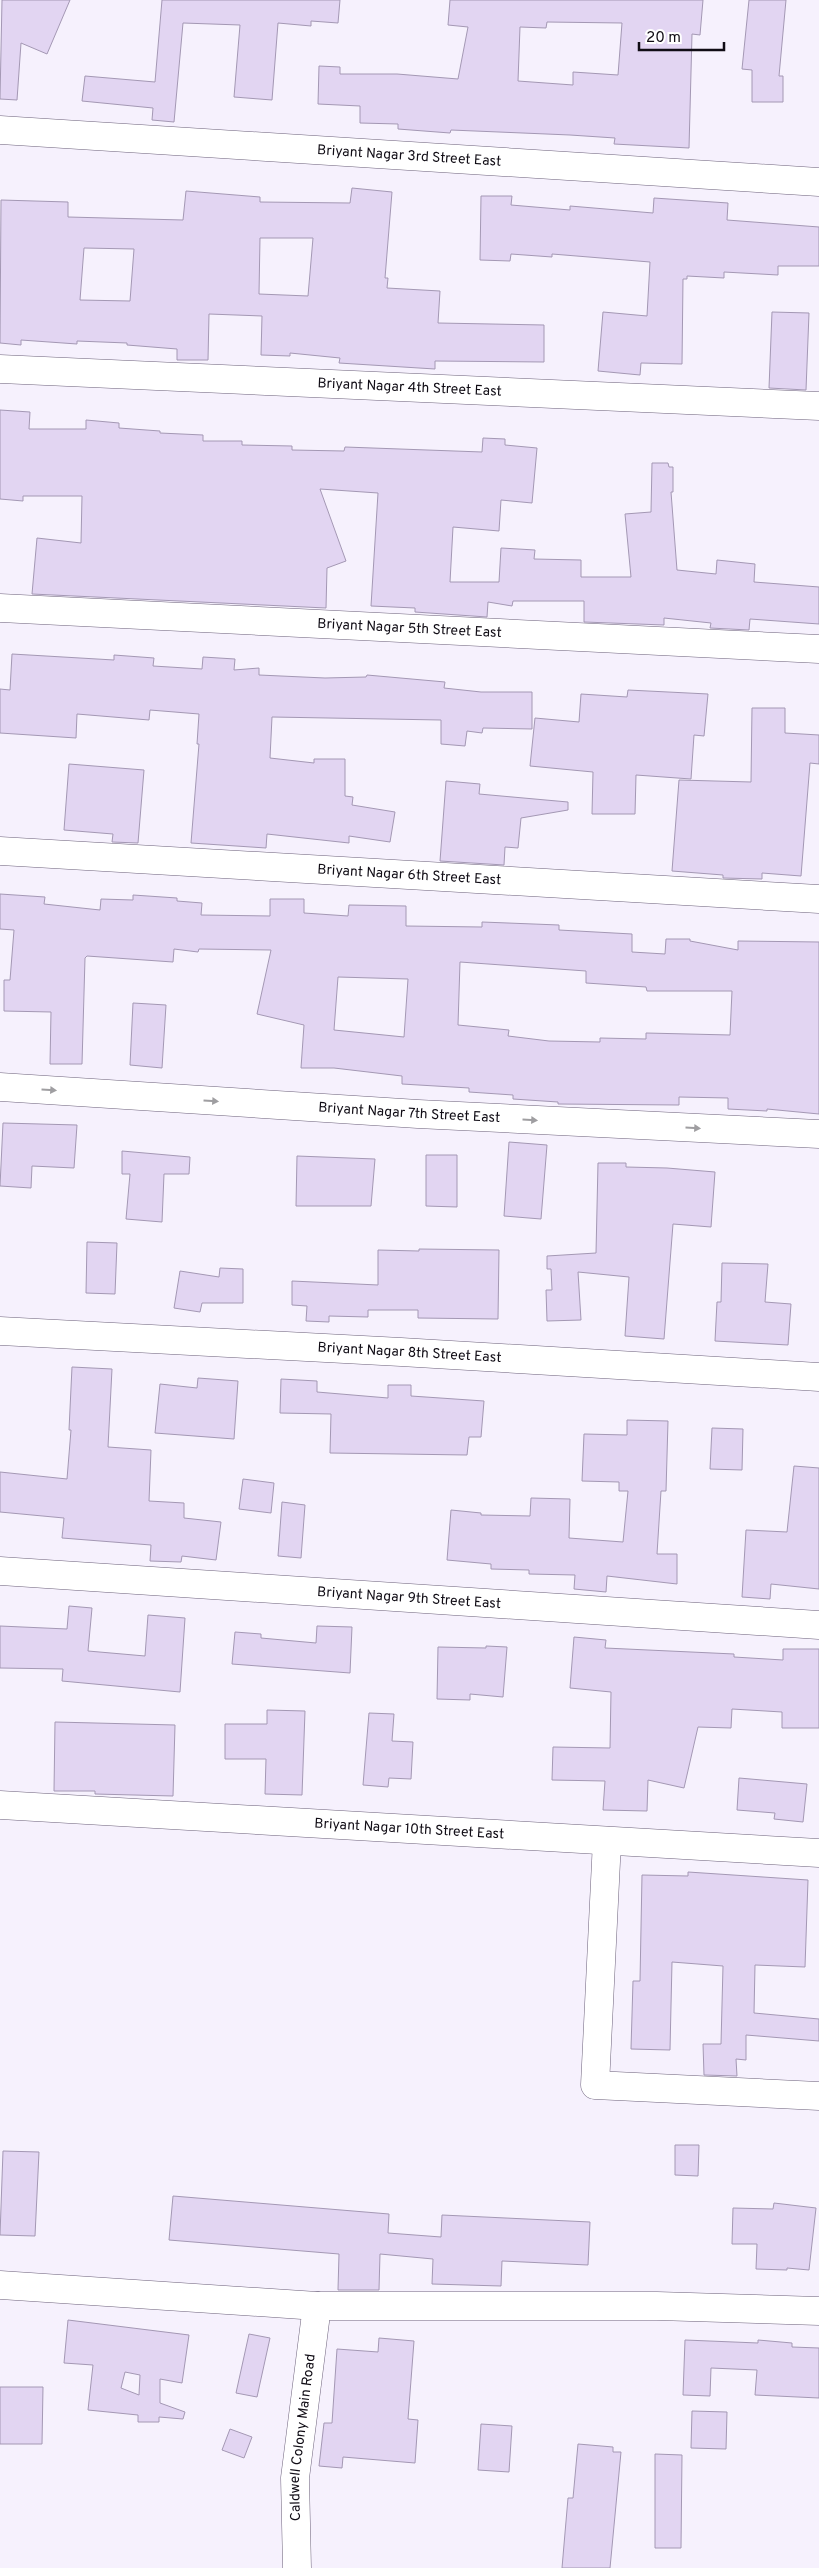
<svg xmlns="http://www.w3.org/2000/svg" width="819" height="2568" viewBox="0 0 819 2568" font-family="Overpass,sans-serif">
  <rect width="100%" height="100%" fill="#f6f1fd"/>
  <g fill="#e2d5f2" stroke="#a498b4" fill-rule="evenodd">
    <path d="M 2,0 L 70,0 L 47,54 L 21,43 L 17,100 L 0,99 Z"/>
    <path d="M 162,0 L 340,0 L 338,23 L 311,21 L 311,26 L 278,23 L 272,100 L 234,97 L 240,25 L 183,23 L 174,122 L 152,120 L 153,108 L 82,101 L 85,76 L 155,82 Z"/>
    <path d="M 450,0 L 703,0 L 700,35 L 692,34 L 689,148 L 614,144 L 615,138 L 570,135 L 451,130 L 450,133 L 398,129 L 398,124 L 360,123 L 360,106 L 318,104 L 319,66 L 340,67 L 340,74 L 397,74 L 458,79 L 468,27 L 448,25 ZM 547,22 L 622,23 L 618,75 L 573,72 L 573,85 L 518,81 L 520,27 L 546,28 Z"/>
    <path d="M 749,0 L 786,0 L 779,76 L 783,76 L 783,102 L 752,102 L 752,70 L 742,69 Z"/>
    <path d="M 352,188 L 392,192 L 385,278 L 388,278 L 387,288 L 440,291 L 438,323 L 544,325 L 544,362 L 435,361 L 435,369 L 339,363 L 340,358 L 290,353 L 290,356 L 261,355 L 262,316 L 209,314 L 208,360 L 177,360 L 177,349 L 127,345 L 127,343 L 77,341 L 77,344 L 21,340 L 21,345 L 0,343 L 1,200 L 68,202 L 68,217 L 183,220 L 186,191 L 260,197 L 260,202 L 350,203 ZM 260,238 L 313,238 L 308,296 L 259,294 ZM 84,248 L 134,249 L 130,301 L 80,300 Z"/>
    <path d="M 481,196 L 512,196 L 511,205 L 570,210 L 570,206 L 653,213 L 654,198 L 728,203 L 727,220 L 819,227 L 819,266 L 778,266 L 778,275 L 724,272 L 724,278 L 687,276 L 687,279 L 683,279 L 682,364 L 641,363 L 640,375 L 598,371 L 603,312 L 647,316 L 650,262 L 552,254 L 552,257 L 511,254 L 510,261 L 480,260 Z"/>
    <path d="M 772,312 L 809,313 L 806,390 L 769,388 Z"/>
    <path d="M 0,410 L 30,412 L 29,429 L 86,429 L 86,420 L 119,423 L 119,428 L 160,431 L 160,433 L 203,435 L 203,441 L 242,441 L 242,445 L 292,446 L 292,450 L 344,451 L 345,447 L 482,452 L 483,438 L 505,439 L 505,445 L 537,448 L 532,503 L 501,500 L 499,531 L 453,527 L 450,582 L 499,582 L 501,548 L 535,550 L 534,559 L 581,560 L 581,577 L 631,577 L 625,514 L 651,512 L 652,463 L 668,463 L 669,467 L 673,467 L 673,492 L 671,492 L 677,570 L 716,574 L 717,560 L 755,564 L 754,582 L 819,587 L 819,624 L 750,619 L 749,630 L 710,628 L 711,623 L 664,618 L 664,625 L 584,622 L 584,601 L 513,601 L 512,606 L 488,602 L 487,617 L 415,612 L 415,608 L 371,606 L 378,493 L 320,489 L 346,561 L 327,568 L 326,608 L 32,594 L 37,538 L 81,543 L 82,496 L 23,496 L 23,501 L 0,499 Z"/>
    <path d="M 12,654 L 114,660 L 114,655 L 154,658 L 153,666 L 202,669 L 203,657 L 235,659 L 234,670 L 259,668 L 259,675 L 325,678 L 366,677 L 367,675 L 445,682 L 444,688 L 481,692 L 532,692 L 532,729 L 483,728 L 482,733 L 467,731 L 465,746 L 441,744 L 441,720 L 272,717 L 270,758 L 314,763 L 314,759 L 345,759 L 345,796 L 353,797 L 352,805 L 395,812 L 390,842 L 349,836 L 349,843 L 267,834 L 266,848 L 191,843 L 199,744 L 197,744 L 199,714 L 150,710 L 149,720 L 77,714 L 76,738 L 0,733 L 0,689 L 10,690 Z"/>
    <path d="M 628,690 L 708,694 L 704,736 L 694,735 L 691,779 L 636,775 L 635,814 L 592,814 L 593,772 L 530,766 L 535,718 L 579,722 L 581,694 L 627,697 Z"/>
    <path d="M 752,708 L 785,708 L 785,733 L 819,735 L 819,764 L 810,763 L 801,876 L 762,873 L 762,879 L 723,878 L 723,875 L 672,871 L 679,780 L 751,782 Z"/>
    <path d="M 69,764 L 144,770 L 138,843 L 112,842 L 113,834 L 64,830 Z"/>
    <path d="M 446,781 L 480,784 L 479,794 L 568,802 L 568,810 L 521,818 L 518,848 L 505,847 L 504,865 L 440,861 Z"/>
    <path d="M 0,894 L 45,897 L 44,904 L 100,910 L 101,899 L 133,900 L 133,895 L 177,898 L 177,901 L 202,903 L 201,915 L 270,916 L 270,899 L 304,899 L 304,913 L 348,916 L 349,905 L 406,906 L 406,926 L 482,927 L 482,922 L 559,925 L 559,930 L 632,934 L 632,952 L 665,954 L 666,939 L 690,939 L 690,941 L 738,950 L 738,941 L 819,942 L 819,1114 L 767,1109 L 767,1111 L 728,1109 L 728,1098 L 679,1097 L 679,1105 L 558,1104 L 558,1102 L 513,1099 L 513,1095 L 469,1092 L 469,1088 L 402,1084 L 402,1076 L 334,1068 L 301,1068 L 304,1025 L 257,1014 L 271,950 L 199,949 L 198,952 L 174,949 L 173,962 L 87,956 L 85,958 L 82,1064 L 50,1064 L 51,1012 L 4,1011 L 4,980 L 10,980 L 14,930 L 0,929 ZM 460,962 L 586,971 L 586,983 L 646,987 L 647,991 L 732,991 L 730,1035 L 646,1033 L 646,1039 L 600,1038 L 600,1042 L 549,1041 L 508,1036 L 509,1030 L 458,1025 ZM 338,977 L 408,979 L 404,1037 L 334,1030 Z"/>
    <path d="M 133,1003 L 166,1005 L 162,1068 L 130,1065 Z"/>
    <path d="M 3,1123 L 77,1125 L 74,1168 L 32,1166 L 31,1188 L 0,1186 Z"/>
    <path d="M 509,1142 L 547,1145 L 541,1219 L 504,1216 Z"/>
    <path d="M 122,1151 L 190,1157 L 189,1174 L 164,1174 L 162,1222 L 126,1219 L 130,1174 L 122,1174 Z"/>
    <path d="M 426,1155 L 457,1155 L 457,1207 L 426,1206 Z"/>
    <path d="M 297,1156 L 375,1159 L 371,1206 L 296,1206 Z"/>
    <path d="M 598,1163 L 626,1163 L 626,1167 L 667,1168 L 715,1172 L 711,1227 L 673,1224 L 664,1339 L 625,1336 L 629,1277 L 578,1272 L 581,1320 L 547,1321 L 546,1290 L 552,1290 L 551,1269 L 547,1269 L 547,1256 L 596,1253 Z"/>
    <path d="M 87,1242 L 117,1243 L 115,1294 L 86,1293 Z"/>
    <path d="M 419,1249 L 499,1250 L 498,1319 L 418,1318 L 418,1310 L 368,1310 L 368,1317 L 329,1316 L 329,1322 L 306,1321 L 307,1306 L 292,1305 L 292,1281 L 378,1285 L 378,1250 L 419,1251 Z"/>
    <path d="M 722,1263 L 768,1264 L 765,1302 L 791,1304 L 788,1345 L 715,1341 L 717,1302 L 721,1302 Z"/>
    <path d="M 220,1268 L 243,1269 L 243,1303 L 202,1303 L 200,1312 L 174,1308 L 180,1271 L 219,1277 Z"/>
    <path d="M 72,1367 L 112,1369 L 108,1447 L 151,1450 L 149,1501 L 184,1503 L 184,1518 L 221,1522 L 216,1560 L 182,1556 L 181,1562 L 150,1561 L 151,1545 L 62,1538 L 64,1518 L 0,1512 L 0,1472 L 67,1479 L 71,1430 L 69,1430 Z"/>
    <path d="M 198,1378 L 238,1381 L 234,1439 L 155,1433 L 160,1384 L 197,1388 Z"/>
    <path d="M 281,1379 L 317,1381 L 317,1392 L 388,1398 L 388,1385 L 411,1385 L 411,1396 L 484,1401 L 481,1437 L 469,1437 L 467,1455 L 330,1453 L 331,1414 L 280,1413 Z"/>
    <path d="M 627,1420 L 668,1421 L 666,1491 L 661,1491 L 657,1554 L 677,1554 L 677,1584 L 607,1576 L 606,1592 L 574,1589 L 575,1575 L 529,1574 L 529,1570 L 491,1569 L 491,1564 L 447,1560 L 451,1510 L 481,1513 L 481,1515 L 530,1516 L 531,1498 L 570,1499 L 569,1538 L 623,1542 L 628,1491 L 619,1491 L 619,1482 L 582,1481 L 584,1434 L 627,1435 Z"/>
    <path d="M 712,1428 L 743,1429 L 742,1470 L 710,1469 Z"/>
    <path d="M 794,1466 L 819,1468 L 819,1589 L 771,1584 L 770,1599 L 742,1597 L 746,1530 L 787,1532 Z"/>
    <path d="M 243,1479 L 274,1483 L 271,1513 L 239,1509 Z"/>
    <path d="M 282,1502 L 305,1505 L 301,1558 L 278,1556 Z"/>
    <path d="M 69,1606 L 92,1608 L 88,1651 L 145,1656 L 148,1615 L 185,1618 L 180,1692 L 62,1681 L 63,1669 L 0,1668 L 0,1626 L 67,1629 Z"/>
    <path d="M 317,1626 L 352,1627 L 350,1673 L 232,1664 L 235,1632 L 261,1634 L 261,1638 L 316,1643 Z"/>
    <path d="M 574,1637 L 606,1640 L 605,1648 L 734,1654 L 734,1657 L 783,1660 L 783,1649 L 819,1649 L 819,1728 L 782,1728 L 782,1712 L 732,1709 L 731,1728 L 698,1727 L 684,1788 L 648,1780 L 647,1811 L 603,1810 L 605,1781 L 552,1780 L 553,1747 L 610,1748 L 611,1692 L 570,1688 Z"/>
    <path d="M 486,1646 L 507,1647 L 503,1697 L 470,1694 L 470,1700 L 437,1699 L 438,1647 L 486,1648 Z"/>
    <path d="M 267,1710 L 305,1711 L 302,1795 L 265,1794 L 266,1759 L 225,1759 L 225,1724 L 267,1724 Z"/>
    <path d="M 369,1713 L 394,1714 L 392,1741 L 413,1742 L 411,1779 L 389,1778 L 388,1787 L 363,1785 Z"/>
    <path d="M 55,1722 L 175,1725 L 173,1796 L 95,1794 L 95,1791 L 54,1791 Z"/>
    <path d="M 739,1778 L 807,1784 L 803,1822 L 774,1819 L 775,1813 L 737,1810 Z"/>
    <path d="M 688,1872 L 808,1880 L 805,1967 L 755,1965 L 754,2013 L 819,2019 L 819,2041 L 746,2035 L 746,2060 L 736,2059 L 737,2076 L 704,2075 L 703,2044 L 721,2044 L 723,1966 L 672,1962 L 670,2050 L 631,2049 L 633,1981 L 640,1981 L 642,1875 L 688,1876 Z"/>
    <path d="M 675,2145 L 699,2145 L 698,2176 L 675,2175 Z"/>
    <path d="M 3,2151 L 39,2152 L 35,2236 L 0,2235 Z"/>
    <path d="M 173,2196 L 389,2214 L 388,2233 L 441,2237 L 442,2215 L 590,2222 L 588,2265 L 502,2261 L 501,2286 L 432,2284 L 433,2259 L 380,2254 L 379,2290 L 338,2290 L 339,2254 L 169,2240 Z"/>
    <path d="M 774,2203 L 816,2208 L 809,2270 L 787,2268 L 787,2270 L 756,2269 L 757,2244 L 732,2244 L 733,2208 L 773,2209 Z"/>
    <path d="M 68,2320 L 189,2335 L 182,2383 L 160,2379 L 160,2403 L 185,2412 L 183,2419 L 159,2417 L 159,2422 L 138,2422 L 138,2415 L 88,2410 L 93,2365 L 64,2363 ZM 125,2372 L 140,2375 L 139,2395 L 121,2388 Z"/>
    <path d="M 249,2334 L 270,2338 L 257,2397 L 236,2393 Z"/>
    <path d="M 379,2338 L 414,2341 L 408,2419 L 418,2420 L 415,2463 L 343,2457 L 342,2468 L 319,2466 L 324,2423 L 332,2423 L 337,2349 L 378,2352 Z"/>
    <path d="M 685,2340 L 758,2343 L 758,2340 L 792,2343 L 792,2347 L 819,2348 L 819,2398 L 755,2395 L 757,2370 L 711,2368 L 710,2396 L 683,2395 Z"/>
    <path d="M 0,2387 L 43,2387 L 42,2444 L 0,2444 Z"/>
    <path d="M 692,2411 L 727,2412 L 726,2449 L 691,2448 Z"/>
    <path d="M 481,2424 L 512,2426 L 509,2472 L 478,2470 Z"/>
    <path d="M 230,2429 L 252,2437 L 244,2458 L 222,2450 Z"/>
    <path d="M 578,2444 L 613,2447 L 613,2452 L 621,2452 L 610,2568 L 562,2568 L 568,2498 L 573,2498 Z"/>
    <path d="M 655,2454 L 682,2455 L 681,2548 L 655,2548 Z"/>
  </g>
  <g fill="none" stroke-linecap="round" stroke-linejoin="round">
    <defs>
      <g id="street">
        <path id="s1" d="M 0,130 L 819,182"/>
        <path id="s2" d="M 0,369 L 819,406"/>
        <path id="s3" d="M 0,608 L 819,649"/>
        <path id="s4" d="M 0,851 L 819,899"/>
        <path id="s5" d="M 0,1087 L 418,1114 L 819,1134"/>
        <path id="s6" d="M 0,1331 L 401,1352 L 819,1377"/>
        <path id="s7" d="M 0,1571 L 819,1625"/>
        <path id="s8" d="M 0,1805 L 819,1853"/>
        <path d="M 607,1841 L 595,2085 L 819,2096"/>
        <path d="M 0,2285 L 317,2306 L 657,2306 L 819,2311"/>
      </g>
      <g id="secondary">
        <path id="s9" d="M 297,2568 L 295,2478 L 317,2306"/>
      </g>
    </defs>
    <use href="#street" stroke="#6d627b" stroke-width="29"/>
    <use href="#secondary" stroke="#6d627b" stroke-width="29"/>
    <use href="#street" stroke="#fff" stroke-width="28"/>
    <use href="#secondary" stroke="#fff" stroke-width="28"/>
  </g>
  <defs><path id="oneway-solid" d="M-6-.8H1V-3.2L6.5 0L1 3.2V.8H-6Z" transform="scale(1.25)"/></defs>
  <g fill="#9f9ea1">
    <use href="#oneway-solid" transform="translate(49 1090) rotate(4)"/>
    <use href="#oneway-solid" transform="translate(211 1101) rotate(4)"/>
    <use href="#oneway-solid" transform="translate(530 1120) rotate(3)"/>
    <use href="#oneway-solid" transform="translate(693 1128) rotate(3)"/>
  </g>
  <g text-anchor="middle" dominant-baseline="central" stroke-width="4" stroke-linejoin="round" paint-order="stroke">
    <g font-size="14" fill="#100c15" stroke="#fff">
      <text stroke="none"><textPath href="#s1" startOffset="410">Briyant Nagar 3rd Street East</textPath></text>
      <text stroke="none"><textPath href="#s2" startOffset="410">Briyant Nagar 4th Street East</textPath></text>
      <text stroke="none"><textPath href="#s3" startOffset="410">Briyant Nagar 5th Street East</textPath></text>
      <text stroke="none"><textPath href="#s4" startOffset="410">Briyant Nagar 6th Street East</textPath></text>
      <text stroke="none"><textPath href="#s5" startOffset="410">Briyant Nagar 7th Street East</textPath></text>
      <text stroke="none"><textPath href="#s6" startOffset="410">Briyant Nagar 8th Street East</textPath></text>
      <text stroke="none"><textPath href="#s7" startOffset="410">Briyant Nagar 9th Street East</textPath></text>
      <text stroke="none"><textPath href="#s8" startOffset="410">Briyant Nagar 10th Street East</textPath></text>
      <text stroke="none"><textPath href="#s9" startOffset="131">Caldwell Colony Main Road</textPath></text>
    </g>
  </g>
  <path d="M639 42v8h85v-8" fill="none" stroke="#100c15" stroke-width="2.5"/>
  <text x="646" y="42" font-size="15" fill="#100c15" stroke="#ffffff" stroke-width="4" paint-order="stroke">20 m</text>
</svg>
